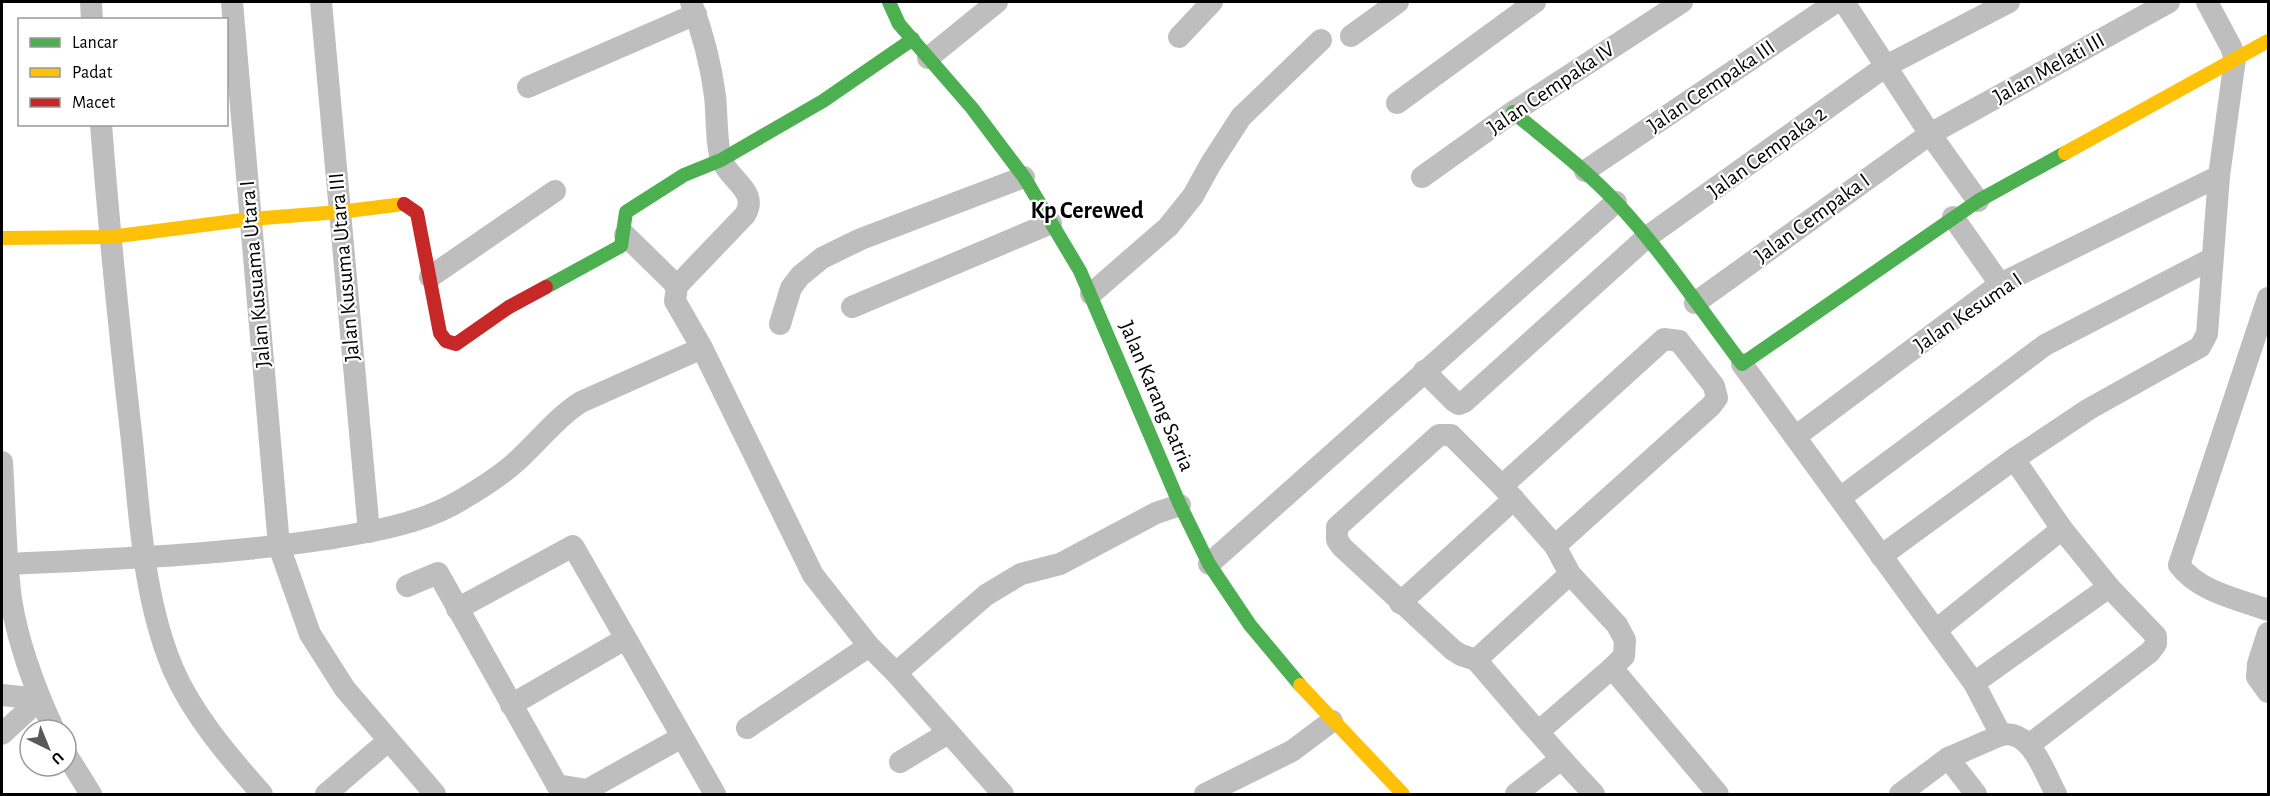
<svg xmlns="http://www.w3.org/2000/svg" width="2270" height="796" viewBox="0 0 2270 796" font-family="'Alegreya Sans',sans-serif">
  <rect width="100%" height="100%" fill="#fff"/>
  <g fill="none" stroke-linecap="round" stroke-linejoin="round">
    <g stroke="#bebebe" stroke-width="22">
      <path d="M 91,2 L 92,20"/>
      <path d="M 232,2 L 279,546 L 310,634 L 345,689 L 435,794"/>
      <path d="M 321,2 L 369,532"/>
      <path d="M 691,2 C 702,31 711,65 715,96 C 717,112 716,148 722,161 C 731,181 759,192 745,215 L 677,286 L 675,301 L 702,348 L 813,575 L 869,646 L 896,673 L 1003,794"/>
      <path d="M 1844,2 L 1930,134 L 1978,201"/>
      <path d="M 1351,36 L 1398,2"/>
      <path d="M 1179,37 L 1212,2"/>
      <path d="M 928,58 L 997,2"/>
      <path d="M 528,87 L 696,14"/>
      <path d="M 1397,103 L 1535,2"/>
      <path d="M 101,124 C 109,230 120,336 132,441 C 140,517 143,598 173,669 C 193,715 229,757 262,794"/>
      <path d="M 1585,171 L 1836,2"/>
      <path d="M 1422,177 L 1513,112 L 1682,2"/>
      <path d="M 1953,217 L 2000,284"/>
      <path d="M 625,235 L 677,286"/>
      <path d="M 430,277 L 555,191"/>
      <path d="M 1091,294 L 1168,227 L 1193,196 L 1210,165 L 1241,117 L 1321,40"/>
      <path d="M 2268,298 L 2179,565 C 2199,592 2238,599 2268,610"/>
      <path d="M 1695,303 L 1930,134 L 2169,2"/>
      <path d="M 852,307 L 1051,223"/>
      <path d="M 780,324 L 791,288 L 800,276 L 822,258 L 861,239 L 1024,177"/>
      <path d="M 1742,364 L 1974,683 L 2001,735 C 2031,728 2045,774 2056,794"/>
      <path d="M 1424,371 L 1454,401 L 1459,404 L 1464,402 L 1647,237 L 1886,66 L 2009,2"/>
      <path d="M 1795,437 L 2000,284 L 2219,176"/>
      <path d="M 2014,459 L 2062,529 L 2109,587 L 2156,636 L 2156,644 L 2150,652 L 2029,745"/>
      <path d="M 2,462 C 5,507 5,554 11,599 C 18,644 35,689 54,730"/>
      <path d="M 1502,486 L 1664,339 L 1679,341 L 1714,386 L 1717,398 L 1711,406 L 1555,546"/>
      <path d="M 1840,498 L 2045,345 L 2211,259"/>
      <path d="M 1881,556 L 2014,459 L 2089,409 L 2200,347 L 2207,334 L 2219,176 L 2235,59 L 2231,47 L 2207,2"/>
      <path d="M 9,564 C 115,559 222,555 327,539 C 370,532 415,525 454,504 C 475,492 500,477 518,460 C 539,441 557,417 581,402 L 702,348"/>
      <path d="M 1209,564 L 1616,202"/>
      <path d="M 407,586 L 438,573 L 557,785 L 587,790 L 682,737"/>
      <path d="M 1400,603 L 1514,499"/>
      <path d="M 457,609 L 573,546 L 715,794"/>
      <path d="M 1936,630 L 2062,529"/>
      <path d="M 2268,633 L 2258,664 L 2257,677 L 2268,692"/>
      <path d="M 1476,660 L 1570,574"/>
      <path d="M 1612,668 L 1718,794"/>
      <path d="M 896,673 L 986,595 L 1021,574 L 1060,564 L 1156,513 L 1180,505"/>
      <path d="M 1974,683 L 2109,587"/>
      <path d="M 2,695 L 40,699"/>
      <path d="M 511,705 L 625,639"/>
      <path d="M 747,728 L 869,646"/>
      <path d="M 1538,732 L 1612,668 L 1624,656 L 1625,640 L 1617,625 L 1570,574 L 1555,546 L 1502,486 L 1451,435 L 1439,435 L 1337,527 L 1337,540 L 1342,547 L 1453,650 L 1461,655 L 1476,660 C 1515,705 1553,751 1594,794"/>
      <path d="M 2,734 L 40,699"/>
      <path d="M 66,754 L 91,794"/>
      <path d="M 1948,758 L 1976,794"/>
      <path d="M 900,762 L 948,733"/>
      <path d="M 326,794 L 388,741"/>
      <path d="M 1205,794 L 1292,751 L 1332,721"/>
      <path d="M 1516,794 L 1561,759"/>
      <path d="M 1900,794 L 1948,758 L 2001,735"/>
    </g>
    <g stroke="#4caf50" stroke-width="14">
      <path d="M 889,2 L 899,24 L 972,108 L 1024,177 L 1080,271 L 1180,505 L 1209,564 L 1250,625 L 1300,685"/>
      <path d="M 1513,112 C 1548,141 1585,169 1616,202 C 1663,252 1701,310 1742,364 L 1978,201 L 2065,153"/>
      <path d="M 546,287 L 621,246 L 626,212 L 684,175 L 721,160 L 823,101 L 913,39"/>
    </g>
    <g stroke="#ffc107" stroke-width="14">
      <path d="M 2065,153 L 2268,41"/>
      <path d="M 2,238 L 110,237 L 250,219 L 339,212 L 404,204"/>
      <path d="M 1300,685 L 1403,794"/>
    </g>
    <path stroke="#c62828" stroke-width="14" d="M 404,204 L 417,213 L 440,333 L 446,341 L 456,344 L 509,307 L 546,287"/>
  </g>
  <g text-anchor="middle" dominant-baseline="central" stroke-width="4.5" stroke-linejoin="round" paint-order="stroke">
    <g font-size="22" fill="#000" stroke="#fff">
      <text transform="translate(2049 68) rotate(-29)">Jalan Melati III</text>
      <text transform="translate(1711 86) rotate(-34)">Jalan Cempaka III</text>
      <text transform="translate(1551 88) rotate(-34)">Jalan Cempaka IV</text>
      <text transform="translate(1767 152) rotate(-36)">Jalan Cempaka 2</text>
      <text transform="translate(1812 218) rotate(-36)">Jalan Cempaka I</text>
      <text transform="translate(344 267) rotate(-95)">Jalan Kusuma Utara III</text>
      <text transform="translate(255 274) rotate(-95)">Jalan Kusuama Utara I</text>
      <text transform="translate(1968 312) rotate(-34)">Jalan Kesuma I</text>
      <text transform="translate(1157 396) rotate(67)">Jalan Karang Satria</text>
    </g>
    <g font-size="24" font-weight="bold" fill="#000" stroke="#fff">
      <text x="1087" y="211">Kp Cerewed</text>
    </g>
  </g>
  <rect width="2270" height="796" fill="none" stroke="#000000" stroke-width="6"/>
  <rect x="18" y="18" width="210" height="108" fill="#ffffff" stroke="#999999" stroke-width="1.5"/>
  <rect x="30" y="38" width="30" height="9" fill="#4caf50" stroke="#999999" stroke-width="1.5"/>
  <text x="72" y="48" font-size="18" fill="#000000">Lancar</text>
  <rect x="30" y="68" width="30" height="9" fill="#ffc107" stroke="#999999" stroke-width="1.5"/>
  <text x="72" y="78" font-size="18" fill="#000000">Padat</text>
  <rect x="30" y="98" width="30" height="9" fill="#c62828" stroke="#999999" stroke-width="1.5"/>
  <text x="72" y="108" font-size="18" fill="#000000">Macet</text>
  <g transform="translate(48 748) rotate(137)"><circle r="28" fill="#ffffff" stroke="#999999" stroke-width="1.5"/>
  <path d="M0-4.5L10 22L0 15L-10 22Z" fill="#595959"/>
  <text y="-9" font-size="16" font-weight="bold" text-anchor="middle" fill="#000000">U</text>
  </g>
</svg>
